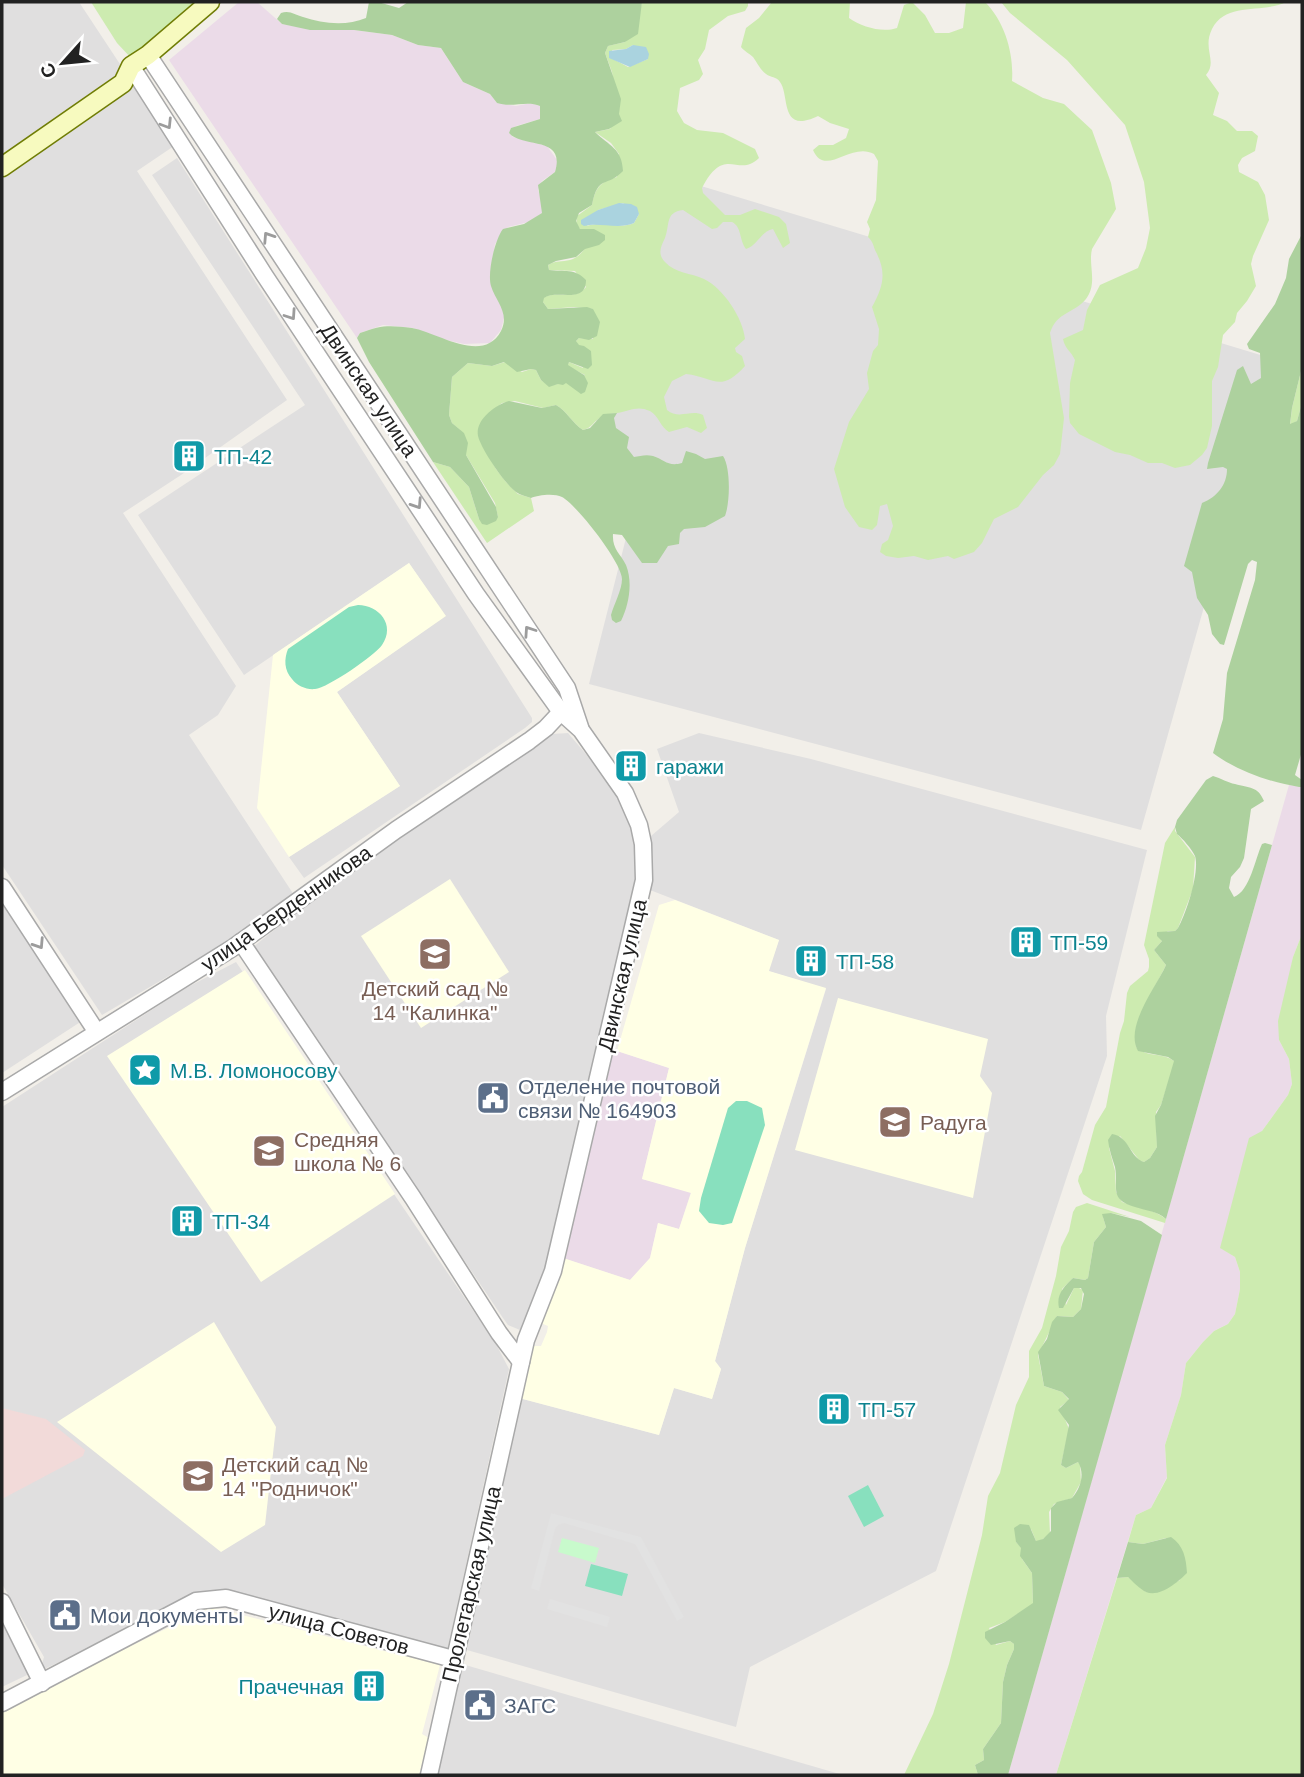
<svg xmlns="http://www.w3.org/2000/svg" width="1304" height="1777" viewBox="0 0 1304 1777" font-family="Helvetica,sans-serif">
  <rect width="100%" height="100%" fill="#f2efe9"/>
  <g fill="#e0dfdf">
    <path d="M 2,2 L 79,2 L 174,146 L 137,171 L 287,400 L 181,475 L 123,513 L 236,686 L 218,715 L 189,735 L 294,895 L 225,943 L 102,1015 L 2,865 Z"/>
    <path d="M 177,158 L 532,718 L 532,722 L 525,728 L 304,878 L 289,857 L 400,786 L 337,692 L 445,616 L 409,563 L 244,675 L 138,515 L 305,405 L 152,175 Z"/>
    <path d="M 658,173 L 1274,359 L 1141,830 L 589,684 L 644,467 L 574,400 Z"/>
    <path d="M 568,733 L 625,800 L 641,867 L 552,1259 L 525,1328 L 520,1330 L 508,1325 L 503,1318 L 253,947 L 319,894 L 552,734 Z"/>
    <path d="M 699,733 L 811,759 L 1147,850 L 1106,1016 L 1107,1056 L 936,1571 L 750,1667 L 736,1727 L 467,1650 L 519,1398 L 659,1435 L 674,1388 L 712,1399 L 721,1369 L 715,1361 L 745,1248 L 826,989 L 768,971 L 779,940 L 650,890 L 651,836 L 679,812 L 657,749 Z"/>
    <path d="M 2,887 L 88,1017 L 2,1073 Z"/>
    <path d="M 236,962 L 496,1344 L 509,1369 L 447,1651 L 230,1595 L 190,1601 L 40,1671 L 44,1657 L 2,1584 L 2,1107 L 184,989 Z"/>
    <path d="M 2,1618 L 29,1674 L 2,1687 Z"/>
    <path d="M 462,1664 L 843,1775 L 438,1774 Z"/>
  </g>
  <path fill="#f2dad9" d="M 2,1408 L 46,1419 L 85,1450 L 83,1456 L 2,1499 Z"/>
  <g fill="#ebdbe8">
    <path d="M 239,2 L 257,2 L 282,24 L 317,30 L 354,30 L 392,35 L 418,45 L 441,48 L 463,82 L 490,94 L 497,103 L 516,106 L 531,103 L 540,106 L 540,119 L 516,126 L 509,133 L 513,137 L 547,146 L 557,160 L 557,165 L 555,172 L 542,181 L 538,190 L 542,201 L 542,213 L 529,222 L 508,227 L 495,244 L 490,280 L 505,314 L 501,330 L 490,343 L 464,344 L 437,338 L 413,328 L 383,325 L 360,333 L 357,338 L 169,60 Z"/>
    <path d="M 1289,785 L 1302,787 L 1302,934 L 1293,957 L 1279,1040 L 1289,1059 L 1292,1084 L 1288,1095 L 1262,1131 L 1221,1248 L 1235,1257 L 1240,1272 L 1240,1289 L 1235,1314 L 1228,1324 L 1214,1331 L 1203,1342 L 1186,1363 L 1181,1395 L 1165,1445 L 1167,1477 L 1151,1508 L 1136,1515 L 1056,1775 L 1008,1775 Z"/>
    <path d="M 617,1051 L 669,1068 L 642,1179 L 691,1192 L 679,1229 L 658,1223 L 650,1258 L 630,1280 L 560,1257 L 612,1055 Z"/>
  </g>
  <g fill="#ffffe5">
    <path d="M 409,563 L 446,616 L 337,692 L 400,786 L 289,857 L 257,808 L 273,655 Z"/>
    <path d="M 450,879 L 509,972 L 421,1028 L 361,936 Z"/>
    <path d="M 675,900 L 779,940 L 769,971 L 826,988 L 745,1248 L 715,1361 L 721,1369 L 712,1399 L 674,1388 L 659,1435 L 519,1398 L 529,1346 L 541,1346 L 547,1332 L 548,1326 L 538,1322 L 560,1257 L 630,1280 L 650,1258 L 658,1223 L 679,1229 L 691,1193 L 642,1179 L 669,1068 L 617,1051 L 659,905 Z"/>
    <path d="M 245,970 L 395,1194 L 261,1282 L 107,1056 Z"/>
    <path d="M 838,998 L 988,1039 L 980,1076 L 992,1093 L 973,1198 L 795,1150 Z"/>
    <path d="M 214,1322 L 276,1427 L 265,1525 L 221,1552 L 57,1422 Z"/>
    <path d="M 210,1607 L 440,1665 L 422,1734 L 429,1738 L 419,1775 L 2,1775 L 2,1710 Z"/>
  </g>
  <g fill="#cdebb0" fill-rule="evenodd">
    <path d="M 91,2 L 207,2 L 132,59 L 117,43 Z"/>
    <path d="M 642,2 L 748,2 L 748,6 L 745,11 L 728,16 L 709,30 L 705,49 L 698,60 L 703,74 L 699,80 L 680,88 L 677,111 L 684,123 L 697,130 L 723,133 L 755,149 L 759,158 C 738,179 725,143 702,188 L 703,193 L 725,215 L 740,215 L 755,209 L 779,217 L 786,224 L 790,243 L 783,248 L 773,229 C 760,232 758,245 746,249 C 739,240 742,227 732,222 L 723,222 L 717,228 L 712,229 L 683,210 C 665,212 670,225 665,238 C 661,246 657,254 665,262 C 675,273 691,273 704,279 C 723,288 743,318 745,339 L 735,348 L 736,352 L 742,356 L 745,366 C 720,394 714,377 686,374 L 672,381 L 664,397 L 667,410 C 679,420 691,409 703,415 L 707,428 L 701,433 L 687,427 L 669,432 C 660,427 659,416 650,411 C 637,405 630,411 617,413 C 611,414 607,413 601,417 C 594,421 592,428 583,430 C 572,423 567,411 556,405 L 543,408 L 515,401 L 502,403 L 484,419 L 478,432 L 479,438 L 496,469 L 506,482 L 518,494 L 531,498 L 534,511 L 487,543 L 433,462 L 450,467 L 469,487 L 479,519 L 498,517 L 495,503 L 466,455 L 460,430 L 452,423 L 449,415 L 452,377 L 468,363 L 492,366 L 505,362 L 522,372 L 531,369 L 536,370 L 541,380 L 549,386 L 566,382 L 571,384 L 585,375 L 567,366 L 569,362 L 583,368 L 576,341 L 579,338 L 593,339 L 593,309 L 574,307 L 548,309 L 543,302 L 543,298 C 557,289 574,302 586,287 L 575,271 L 549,270 L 548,265 C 556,260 562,262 570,260 C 584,256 589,241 594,229 L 580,229 L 576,225 L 577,216 L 592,205 C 595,188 600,182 617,177 L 619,154 L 611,143 L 595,132 L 610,129 L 619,114 L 612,72 L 605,53 L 608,46 L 625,42 L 637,27 ZM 633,45 L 648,59 L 628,67 L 615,60 L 612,50 L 626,49 ZM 623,203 L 639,214 L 634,223 C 619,230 603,220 587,226 L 598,210 Z"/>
    <path d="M 772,2 L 850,2 L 849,18 C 862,27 882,33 897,28 L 904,5 L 912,2 L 925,15 L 935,33 L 949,33 L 963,28 L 966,2 L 985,2 C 1005,22 1014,54 1012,81 L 1043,98 L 1064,104 L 1092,130 L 1111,183 L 1116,209 L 1092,249 C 1088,266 1098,283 1086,299 C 1074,314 1057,311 1050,333 L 1064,418 L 1060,454 L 1054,465 L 1043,475 L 1018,507 L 994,519 L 982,543 L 974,552 L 954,559 L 948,556 L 928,560 L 914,556 L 898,558 L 886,556 L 880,552 L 882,544 L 888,540 L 893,526 L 887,504 L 880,506 L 877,525 L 872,530 L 859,527 L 845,507 L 834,469 L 849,422 L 869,389 L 867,373 L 873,351 L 878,345 L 879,329 L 872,307 C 883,287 887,273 876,252 C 873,246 874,243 868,237 L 870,229 L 867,222 L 876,200 L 878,161 L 874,154 C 851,141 825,178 813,150 L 819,145 L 833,145 L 846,138 L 849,129 L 830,123 L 818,116 C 779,135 790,95 780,82 C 776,76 771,78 766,74 C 760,70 757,62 753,57 C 749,53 745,52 741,47 L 746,28 L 759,18 Z"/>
    <path d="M 1001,2 L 1286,2 C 1263,14 1226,1 1212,29 C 1202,49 1218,61 1206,75 L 1219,93 L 1213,115 L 1227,121 L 1237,131 L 1252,131 L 1258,136 L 1255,151 L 1242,158 L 1238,165 L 1239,172 L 1258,182 L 1265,195 L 1269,220 L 1253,256 L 1251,264 L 1256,286 L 1247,301 L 1237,313 L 1235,322 L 1223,335 L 1218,367 L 1212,381 L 1212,426 L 1207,448 L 1202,455 L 1190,465 L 1175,468 L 1162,463 L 1148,463 L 1130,455 L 1115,452 L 1079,434 L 1070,423 L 1069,417 L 1070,383 L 1075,360 C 1071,351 1065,349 1063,339 L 1083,330 L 1087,310 L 1100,285 L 1138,268 L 1146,248 L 1150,228 L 1144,182 L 1125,125 L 1067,60 L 1010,13 Z"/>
    <path d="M 1302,367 L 1302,403 L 1297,421 L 1290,425 L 1292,408 Z"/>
    <path d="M 1175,827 L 1175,831 L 1195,857 L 1193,889 L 1178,928 L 1175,931 L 1168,931 L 1160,937 L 1162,941 L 1154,950 L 1166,965 C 1154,991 1134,1015 1136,1047 C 1147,1058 1162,1052 1174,1061 L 1174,1065 L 1161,1105 L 1156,1112 L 1157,1147 L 1150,1158 L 1144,1162 L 1140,1161 L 1120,1136 L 1109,1148 L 1115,1171 L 1116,1192 L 1122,1202 C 1137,1208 1154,1209 1166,1219 L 1165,1223 L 1092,1200 L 1083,1194 L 1078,1181 L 1079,1176 L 1082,1172 L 1095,1125 L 1106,1107 L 1120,1033 L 1124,1021 L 1127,993 L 1130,986 L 1148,971 L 1149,967 L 1149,959 L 1144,945 L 1165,843 Z"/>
    <path d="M 1302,934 L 1302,1775 L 1056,1775 L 1117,1578 L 1128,1577 L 1146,1592 L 1161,1590 L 1180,1580 L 1166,1538 L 1143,1544 L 1128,1542 L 1136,1515 L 1151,1508 L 1167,1478 L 1165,1445 L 1181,1395 L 1186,1363 L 1203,1342 L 1214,1331 L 1228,1324 L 1235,1314 L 1240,1289 L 1240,1272 L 1235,1257 L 1220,1248 L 1249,1138 L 1262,1131 L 1288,1095 L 1292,1084 L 1289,1059 L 1279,1040 L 1278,1021 L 1293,957 Z"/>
    <path d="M 1087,1203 L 1130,1217 L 1111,1213 L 1103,1217 L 1106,1227 L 1094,1242 L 1088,1278 L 1085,1280 L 1073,1278 L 1062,1289 L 1066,1305 L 1074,1288 L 1077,1287 L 1083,1290 L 1081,1309 L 1073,1317 L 1057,1316 L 1038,1355 L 1044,1386 L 1062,1392 L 1069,1400 L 1060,1407 L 1069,1429 L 1061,1465 L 1066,1468 L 1078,1462 L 1080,1464 L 1081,1482 L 1072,1498 L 1054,1504 L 1049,1512 L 1050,1534 L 1040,1541 L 1036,1541 L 1031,1529 L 1016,1542 L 1022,1548 L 1022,1559 L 1032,1573 L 1033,1604 L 1005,1622 L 989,1628 L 996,1645 L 1010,1641 L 1014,1644 L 1014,1649 L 1007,1665 L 1003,1682 L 1001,1723 L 983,1749 L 984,1760 L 975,1765 L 978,1775 L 904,1775 L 933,1714 L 949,1664 L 982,1535 L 988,1496 L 1000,1473 L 1016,1405 L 1029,1377 L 1029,1351 L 1042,1328 L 1056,1276 L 1061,1247 L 1069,1231 L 1073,1212 L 1076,1207 Z"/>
  </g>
  <g fill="#add19e">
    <path d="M 369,2 L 378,2 L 399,8 L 408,2 L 642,2 L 638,34 L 625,42 L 608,46 L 605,53 L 621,99 L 619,114 L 622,121 L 609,129 L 595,132 C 609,146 622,148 623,171 C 607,188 598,174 592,205 L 579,213 L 576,221 L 580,229 L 594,229 L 605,235 L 605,240 L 599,245 L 585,249 L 576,257 L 556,261 L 548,265 L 549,270 C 564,272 575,268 586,280 C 586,305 557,289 544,298 L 543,302 L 548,309 L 587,307 L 593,309 L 600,322 L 597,336 L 589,340 L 579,338 L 576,341 L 579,345 L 584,346 L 591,351 L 592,365 L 588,369 L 569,362 L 568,365 L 584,375 L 588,383 L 585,392 L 581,394 L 566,383 L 563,385 L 558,384 L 549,387 L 541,380 L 536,370 L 531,369 L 517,372 L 504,362 L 492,366 L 468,363 L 452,377 L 449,415 L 452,423 L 464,433 L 468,443 L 466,455 L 496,507 L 498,517 L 496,521 L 487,525 L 482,524 L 479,519 L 469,487 L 450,467 L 433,462 L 369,362 L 357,338 L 360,333 C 381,325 389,325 412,328 C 437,332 483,365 501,331 C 510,313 496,302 491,286 C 487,273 495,239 503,229 L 524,224 L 542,213 L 538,185 L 555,172 C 566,135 523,149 509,133 L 511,128 L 540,119 L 540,106 C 527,100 512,108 497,103 L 490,94 L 463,82 L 441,48 L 418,45 L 392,35 L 354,30 L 310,30 L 282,24 L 277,19 L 281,13 C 290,10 295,15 303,17 C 323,24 347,26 366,18 Z"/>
    <path d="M 1302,234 L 1302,367 L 1292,408 L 1290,424 L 1297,421 L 1302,403 L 1302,751 L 1295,775 L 1302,780 L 1302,787 L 1299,787 C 1269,782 1237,771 1213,753 L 1223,719 L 1227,673 L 1255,580 L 1257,562 L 1252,560 L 1248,564 L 1224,645 L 1220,644 L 1212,634 L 1208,615 L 1197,598 L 1192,572 L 1184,566 L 1202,503 C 1217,497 1227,485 1227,469 L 1223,467 L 1207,469 L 1208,463 L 1237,370 L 1243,366 L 1251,384 L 1261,378 L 1260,353 L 1249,349 L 1247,344 L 1275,304 L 1286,278 L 1289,259 Z"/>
    <path d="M 509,401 L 542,408 L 556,405 C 567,411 572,423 583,430 L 590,428 L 603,414 L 617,413 L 614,418 L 616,428 L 629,437 L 627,448 L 634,457 C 640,456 646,454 653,456 C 665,460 668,467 682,463 L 686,451 L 696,454 L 705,459 L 723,456 C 731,468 730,503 725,516 L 705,527 L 684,529 L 680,533 L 679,544 L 668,546 L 657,563 L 642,563 L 622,535 L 613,534 C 612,549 620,553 626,565 C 633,582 629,605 621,621 L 616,623 L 612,620 L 611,615 C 614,604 622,590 622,579 C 622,563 577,505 562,497 C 554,493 538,495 531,498 C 526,496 520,495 516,492 C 505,484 481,449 478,436 C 475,420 495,405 509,401 Z"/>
    <path d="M 1213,776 C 1221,778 1228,783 1235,784 C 1249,788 1258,786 1264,801 L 1251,809 L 1244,858 L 1240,867 L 1231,877 L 1229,888 L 1234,897 C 1250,891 1255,859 1262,844 L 1265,843 L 1272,845 L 1166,1219 C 1157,1211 1147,1211 1135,1207 C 1108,1199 1119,1188 1115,1167 C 1112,1158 1109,1149 1108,1140 L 1112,1134 C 1130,1137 1129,1157 1144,1162 L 1150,1158 L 1157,1147 L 1155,1116 L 1161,1105 L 1174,1061 L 1168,1057 L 1138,1051 C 1124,1026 1157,986 1166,965 L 1154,950 L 1162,941 L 1157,936 L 1157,932 L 1175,931 L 1178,928 C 1186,914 1200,872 1195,856 C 1192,849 1182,838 1177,834 L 1175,827 L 1177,820 L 1206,780 Z"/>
    <path d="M 1111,1213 L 1141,1221 L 1162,1235 L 1008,1775 L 978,1775 L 975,1765 L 984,1760 L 983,1749 L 1001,1723 L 1003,1682 L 1007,1665 L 1014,1649 L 1014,1644 L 1010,1641 L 991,1645 L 985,1638 L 985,1632 L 1005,1622 L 1033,1603 L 1032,1573 L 1020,1556 L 1021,1548 L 1016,1542 L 1014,1528 L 1020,1524 L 1029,1525 L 1036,1541 L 1043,1539 L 1051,1531 L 1051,1508 L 1057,1502 L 1072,1498 C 1081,1488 1085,1473 1078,1462 L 1066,1468 L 1061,1465 L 1069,1425 L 1058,1410 L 1069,1399 L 1062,1392 L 1044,1386 L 1038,1352 L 1047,1339 L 1052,1322 L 1057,1316 L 1073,1317 L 1081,1309 L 1084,1294 L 1081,1288 L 1074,1288 L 1063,1308 L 1059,1308 C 1056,1294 1064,1287 1073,1278 L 1085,1280 L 1088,1278 L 1094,1242 L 1106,1227 L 1102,1214 Z"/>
    <path d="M 1171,1537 C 1184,1546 1186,1558 1187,1573 C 1179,1581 1160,1598 1146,1592 C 1140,1589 1133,1582 1128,1577 L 1117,1578 L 1128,1542 L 1143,1544 Z"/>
  </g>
  <path fill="#c8facc" d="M 562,1538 L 599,1548 L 595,1563 L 558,1552 Z"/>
  <g fill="#88e0be">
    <path d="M 358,605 C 379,605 396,625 382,645 C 375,655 328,688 315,689 C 307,690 297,686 292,679 C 284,670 284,659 288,649 L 349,607 Z"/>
    <path d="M 736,1101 L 747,1101 L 762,1108 L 765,1125 L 732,1223 L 723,1225 L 709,1223 L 699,1211 L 701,1198 L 728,1108 Z"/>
    <path d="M 868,1485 L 884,1516 L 864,1527 L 848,1496 Z"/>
    <path d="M 591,1564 L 628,1574 L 622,1596 L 585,1586 Z"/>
  </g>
  <g fill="#e2e2e2">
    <path d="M 551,1513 L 641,1537 L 684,1617 L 677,1621 L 635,1544 L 564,1523 L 558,1525 L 555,1529 L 539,1591 L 531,1588 Z"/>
    <path d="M 550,1599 L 610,1617 L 607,1627 L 547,1609 Z"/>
  </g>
  <g fill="#aad3df">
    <path d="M 633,45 L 646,47 L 649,54 L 648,59 L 630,67 L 609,58 L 609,51 L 626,49 Z"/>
    <path d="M 619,203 L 631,204 L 637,207 L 639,214 L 634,223 C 618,230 600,222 584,226 L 581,224 L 581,220 L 598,210 Z"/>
  </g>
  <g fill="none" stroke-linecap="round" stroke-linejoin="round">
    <defs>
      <g id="tertiary">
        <path d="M 148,55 L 567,688 L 580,727"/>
        <path d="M 131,66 L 265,276 L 476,594 L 561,712 L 581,730 L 625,793 L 639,825 L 643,844 L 644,880 L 553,1271 L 526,1340 L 429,1775"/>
        <path d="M 2,887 L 96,1031"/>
        <path d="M 241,942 L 413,1198 L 499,1333 L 521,1362"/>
        <path d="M 2,1092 L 234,947 L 396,830 L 529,741 L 546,728 L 561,712"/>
        <path d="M 2,1602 L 42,1683"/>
        <path d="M 2,1703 L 196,1601 L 226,1598 L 453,1659"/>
      </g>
      <path id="secondary" d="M 2,167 L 123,83 L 131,66 L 148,55 L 210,2"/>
    </defs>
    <use href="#tertiary" stroke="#a9a9a9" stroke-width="19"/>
    <use href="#secondary" stroke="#707d05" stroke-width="21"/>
    <use href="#tertiary" stroke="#fff" stroke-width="16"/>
    <use href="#secondary" stroke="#f7fabf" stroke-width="18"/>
  </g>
  <defs><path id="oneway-chevron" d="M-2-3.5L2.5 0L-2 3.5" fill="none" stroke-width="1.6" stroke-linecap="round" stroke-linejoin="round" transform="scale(1.75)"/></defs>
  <g stroke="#9c9c9c">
    <use href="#oneway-chevron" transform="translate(167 124) rotate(58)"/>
    <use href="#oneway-chevron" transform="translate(268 237) rotate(-123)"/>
    <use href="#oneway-chevron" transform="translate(291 315) rotate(56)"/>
    <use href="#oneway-chevron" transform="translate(417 504) rotate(57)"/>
    <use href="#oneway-chevron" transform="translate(529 631) rotate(-124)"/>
    <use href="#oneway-chevron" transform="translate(39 944) rotate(57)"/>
  </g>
  <defs>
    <symbol id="building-square" viewBox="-11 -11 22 22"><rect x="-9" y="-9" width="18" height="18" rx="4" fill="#0f9aa8" stroke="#fff"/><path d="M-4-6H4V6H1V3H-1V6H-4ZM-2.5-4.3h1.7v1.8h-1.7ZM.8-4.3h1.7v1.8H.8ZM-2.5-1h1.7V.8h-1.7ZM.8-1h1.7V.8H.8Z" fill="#fff"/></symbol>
    <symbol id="school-square" viewBox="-11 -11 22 22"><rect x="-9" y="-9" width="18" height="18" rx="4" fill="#8d6e63" stroke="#fff"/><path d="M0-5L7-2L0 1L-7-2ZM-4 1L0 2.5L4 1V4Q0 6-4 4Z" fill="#fff"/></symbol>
    <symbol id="sight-square" viewBox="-11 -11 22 22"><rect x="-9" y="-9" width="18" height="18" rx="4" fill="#0f9aa8" stroke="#fff"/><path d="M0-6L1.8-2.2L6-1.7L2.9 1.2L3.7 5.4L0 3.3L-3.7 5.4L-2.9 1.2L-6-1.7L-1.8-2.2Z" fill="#fff"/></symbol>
    <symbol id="civic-square" viewBox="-11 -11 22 22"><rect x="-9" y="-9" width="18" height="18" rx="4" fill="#5c6f8a" stroke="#fff"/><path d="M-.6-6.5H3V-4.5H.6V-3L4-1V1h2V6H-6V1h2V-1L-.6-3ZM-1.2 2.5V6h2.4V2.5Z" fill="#fff"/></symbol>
  </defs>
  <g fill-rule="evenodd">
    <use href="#building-square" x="170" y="437" width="38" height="38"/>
    <use href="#building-square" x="612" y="747" width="38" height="38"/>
    <use href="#building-square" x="1007" y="923" width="38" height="38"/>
    <use href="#school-square" x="416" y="935" width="38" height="38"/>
    <use href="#building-square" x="792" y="942" width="38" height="38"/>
    <use href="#sight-square" x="126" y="1051" width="38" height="38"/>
    <use href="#civic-square" x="474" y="1079" width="38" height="38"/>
    <use href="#school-square" x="876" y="1103" width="38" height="38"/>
    <use href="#school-square" x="250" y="1132" width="38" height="38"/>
    <use href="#building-square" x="168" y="1202" width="38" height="38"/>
    <use href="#building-square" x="815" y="1390" width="38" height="38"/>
    <use href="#school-square" x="179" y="1457" width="38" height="38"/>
    <use href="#civic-square" x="46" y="1596" width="38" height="38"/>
    <use href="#building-square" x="350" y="1667" width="38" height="38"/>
    <use href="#civic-square" x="461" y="1686" width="38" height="38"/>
  </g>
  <g text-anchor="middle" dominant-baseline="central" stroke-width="5" stroke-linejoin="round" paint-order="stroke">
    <g font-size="21" fill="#222" stroke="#fff">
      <text transform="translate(369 390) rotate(56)">Двинская улица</text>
      <text transform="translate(286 908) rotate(-35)">улица Берденникова</text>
      <text transform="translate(622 975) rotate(-77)">Двинская улица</text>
      <text transform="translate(471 1584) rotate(-77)">Пролетарская улица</text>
      <text transform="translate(339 1629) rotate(15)">улица Советов</text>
    </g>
    <g font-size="21" fill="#0d838f" stroke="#fff" text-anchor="start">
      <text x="214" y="456">ТП-42</text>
      <text x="656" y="766">гаражи</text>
      <text x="1050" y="942">ТП-59</text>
      <text x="836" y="961">ТП-58</text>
      <text x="170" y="1070">М.В. Ломоносову</text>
      <text x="212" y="1221">ТП-34</text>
      <text x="858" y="1409">ТП-57</text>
      <text x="344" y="1686" text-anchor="end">Прачечная</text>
    </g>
    <g font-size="21" fill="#785e54" stroke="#fff" text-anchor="start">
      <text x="435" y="988" text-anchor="middle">Детский сад №<tspan x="435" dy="24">14 "Калинка"</tspan></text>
      <text x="920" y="1122">Радуга</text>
      <text x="294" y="1139">Средняя<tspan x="294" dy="24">школа № 6</tspan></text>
      <text x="222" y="1464">Детский сад №<tspan x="222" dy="24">14 "Родничок"</tspan></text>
    </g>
    <g font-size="21" fill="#4e5e75" stroke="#fff" text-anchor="start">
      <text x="518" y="1086">Отделение почтовой<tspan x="518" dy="24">связи № 164903</tspan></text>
      <text x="90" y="1615">Мои документы</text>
      <text x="504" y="1705">ЗАГС</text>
    </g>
  </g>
  <rect width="1304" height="1777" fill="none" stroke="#222222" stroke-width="7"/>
  <g transform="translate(63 63) rotate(243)" stroke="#ffffff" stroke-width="5" paint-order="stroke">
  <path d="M0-5L12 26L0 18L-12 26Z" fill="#222222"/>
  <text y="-10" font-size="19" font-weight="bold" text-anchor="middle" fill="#222222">С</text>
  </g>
</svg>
